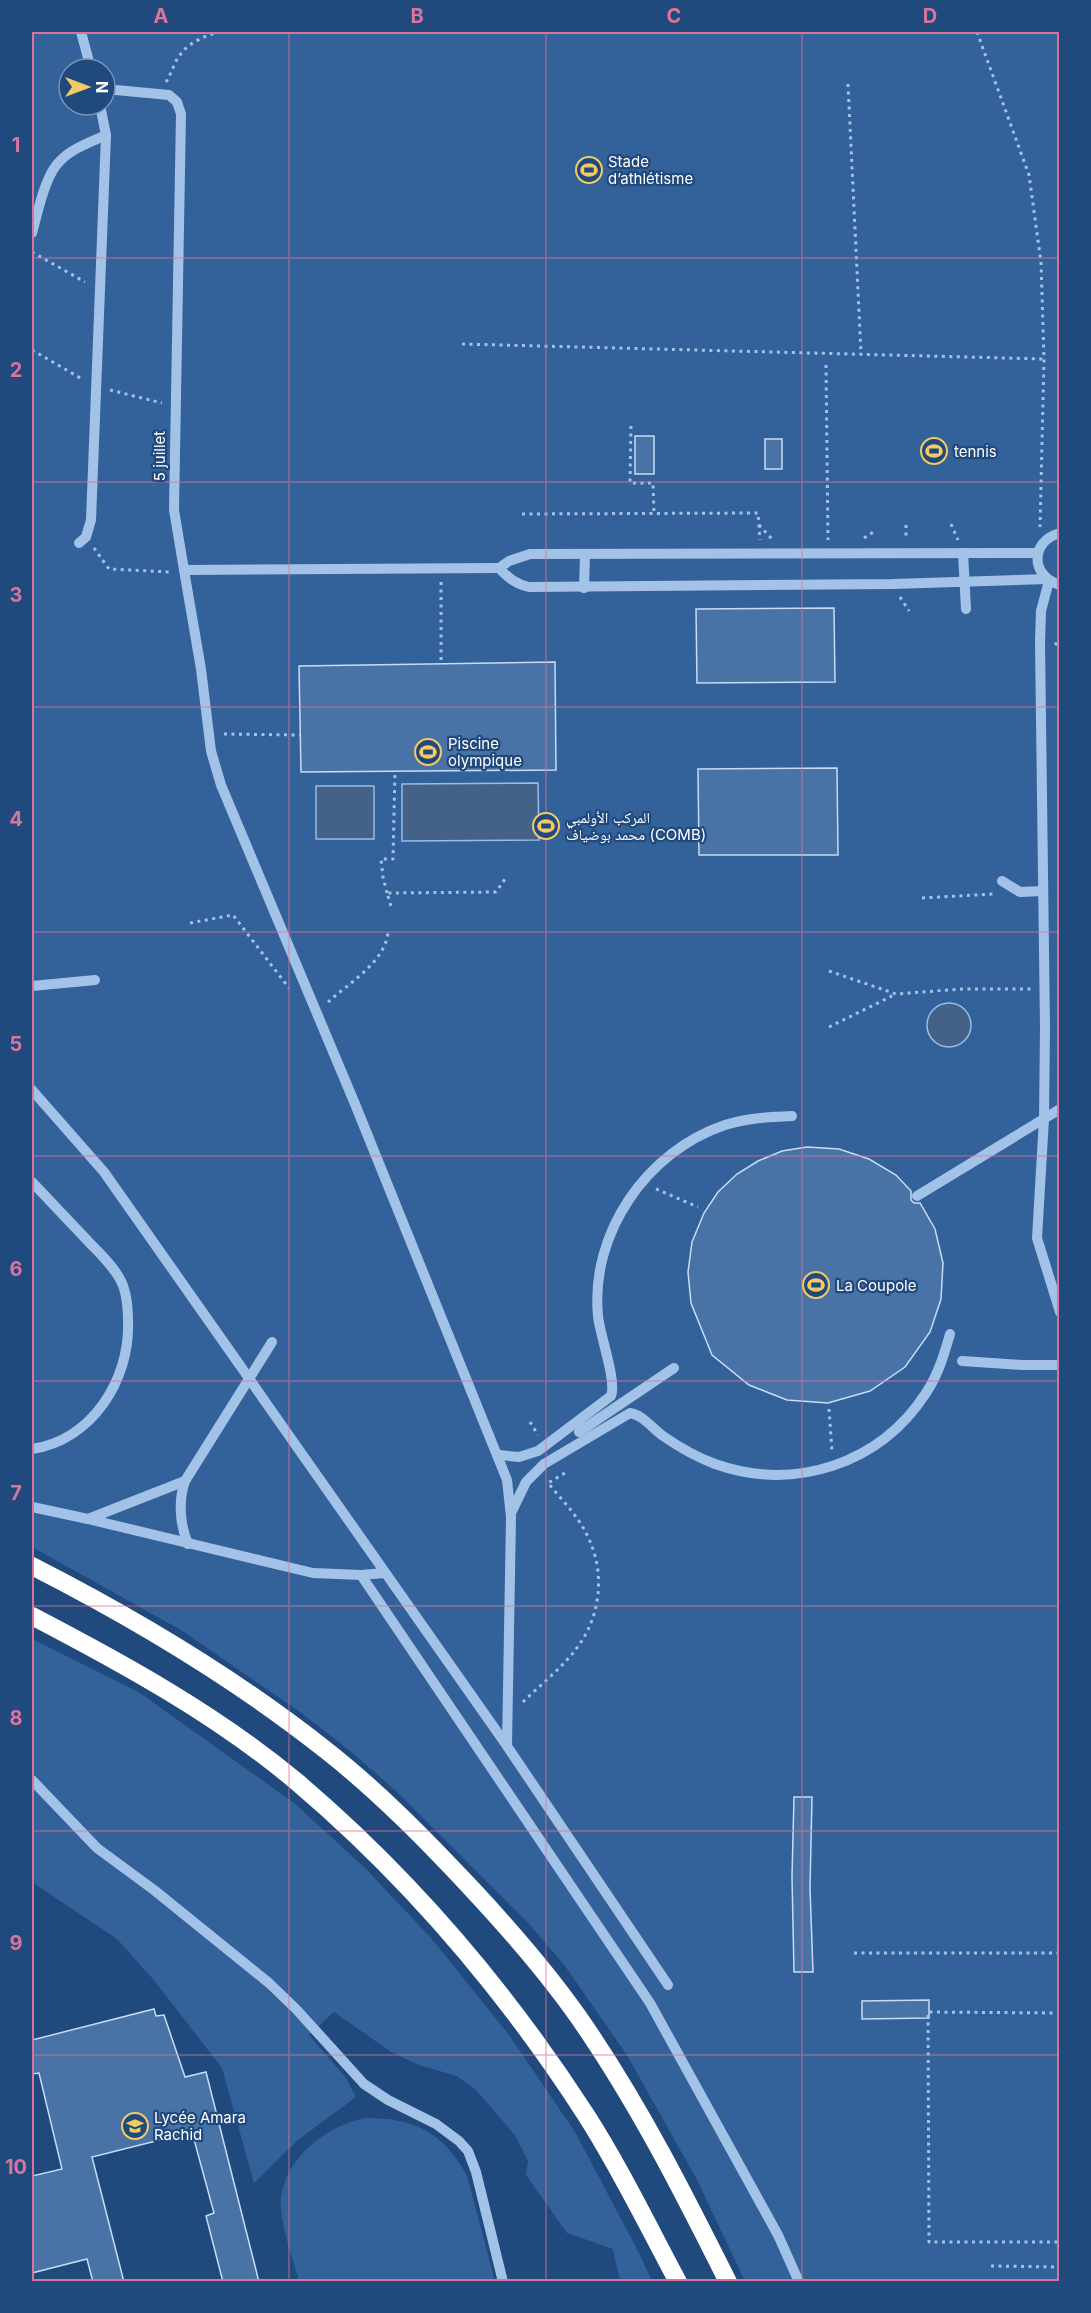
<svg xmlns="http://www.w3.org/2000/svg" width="1091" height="2313" viewBox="0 0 1091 2313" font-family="Inter,'Noto Naskh Arabic',sans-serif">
  <rect width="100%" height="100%" fill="#20497d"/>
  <g fill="#33629b" fill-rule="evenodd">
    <path d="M 32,32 L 1059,32 L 1059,2281 L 745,2281 L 697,2180 L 627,2055 L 565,1966 L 530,1925 L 397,1792 L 349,1750 L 300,1712 L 181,1630 L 32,1547 ZM 69,69 L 105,69 L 105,105 L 69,105 Z"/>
    <path d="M 32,1639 L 140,1693 L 294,1803 L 364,1867 L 431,1938 L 509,2035 L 575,2132 L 638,2251 L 652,2281 L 620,2281 L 613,2249 L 567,2233 L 526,2175 L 528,2161 L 515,2135 L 476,2090 L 457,2076 L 419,2065 L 391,2052 L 334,2012 L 309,2035 L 346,2078 L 356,2097 L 298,2140 L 254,2183 L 222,2068 L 153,1979 L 117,1939 L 32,1882 Z"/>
    <path d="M 366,2118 C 415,2118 443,2132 467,2176 L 495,2281 L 299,2281 C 293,2258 283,2233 281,2209 C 278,2163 325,2125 366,2118 Z"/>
  </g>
  <g fill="#446288" stroke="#97bde8" stroke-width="1.5">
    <path d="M 538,783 L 539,840 L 402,841 L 402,784 Z"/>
    <rect x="316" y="786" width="58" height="53"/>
    <circle cx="949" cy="1025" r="22"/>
  </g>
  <g fill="#4972a6" stroke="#c7dcf5" stroke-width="1.5">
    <rect x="635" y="436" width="19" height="38"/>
    <rect x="765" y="439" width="17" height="30"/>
    <path d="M 834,608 L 835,682 L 697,683 L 696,609 Z"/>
    <path d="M 555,662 L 556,770 L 301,772 L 299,666 Z"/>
    <path d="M 837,768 L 838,855 L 699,855 L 698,769 Z"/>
    <path d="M 807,1147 L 839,1149 L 869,1159 L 896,1175 L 911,1191 L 911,1200 L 914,1203 L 920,1203 L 935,1229 L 943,1263 L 941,1299 L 930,1332 L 905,1367 L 870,1391 L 828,1403 L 787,1400 L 749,1385 L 712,1355 L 691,1303 L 688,1272 L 692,1242 L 704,1213 L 718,1192 L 737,1174 L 758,1161 L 782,1151 Z"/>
    <path d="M 794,1797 L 812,1797 L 810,1888 L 813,1972 L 794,1972 L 792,1877 Z"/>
    <path d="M 929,2000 L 929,2018 L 862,2019 L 862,2001 Z"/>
    <path d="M 154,2009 L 156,2016 L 164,2015 L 185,2077 L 206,2072 L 259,2282 L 223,2282 L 206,2216 L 214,2213 L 192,2132 L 92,2157 L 124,2282 L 93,2282 L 87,2259 L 32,2273 L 32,2176 L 62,2169 L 39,2073 L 32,2074 L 32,2040 Z"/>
  </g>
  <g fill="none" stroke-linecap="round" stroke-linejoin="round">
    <g stroke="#a3c2e7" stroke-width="3" stroke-dasharray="3 4.5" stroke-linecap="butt">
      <path d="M 977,32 L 1029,175 L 1041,262 L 1044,359 L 1040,527"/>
      <path d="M 166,82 C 172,73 174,62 180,55 C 188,43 205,36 218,32"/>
      <path d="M 848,84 L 861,353"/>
      <path d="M 32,252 L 85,282"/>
      <path d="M 462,344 L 1044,359"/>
      <path d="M 32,350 L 82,379"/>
      <path d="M 826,365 L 828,540"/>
      <path d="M 110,390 L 162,403"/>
      <path d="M 631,426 L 630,483 L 653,483 L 654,513"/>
      <path d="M 522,514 L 758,513 L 760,540"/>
      <path d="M 951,524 L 958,540"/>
      <path d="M 759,525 L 772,539"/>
      <path d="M 906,525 L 906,539"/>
      <path d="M 864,538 L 875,531"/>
      <path d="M 94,548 L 109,569 L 169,572"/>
      <path d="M 441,582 L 441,664"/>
      <path d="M 900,597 L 909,611"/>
      <path d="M 1055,645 L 1060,639"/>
      <path d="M 224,734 L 300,735"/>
      <path d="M 387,893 L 383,877 L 381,859 L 393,859 L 395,771"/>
      <path d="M 922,898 L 994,894"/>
      <path d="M 391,906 L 387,893 L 496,892 L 507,876"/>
      <path d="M 190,923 L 233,915 L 289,988"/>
      <path d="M 829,971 L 896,994 L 962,989 L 1031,989"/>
      <path d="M 328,1002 C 349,983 384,963 388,933"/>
      <path d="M 829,1027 L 896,994"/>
      <path d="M 656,1189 L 698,1207"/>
      <path d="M 829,1409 L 832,1452"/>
      <path d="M 530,1422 L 538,1435"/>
      <path d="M 523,1702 C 540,1685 561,1669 576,1649 C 601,1617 606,1572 587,1535 C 578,1516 562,1500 548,1483 L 565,1473 L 563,1470"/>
      <path d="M 854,1953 L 1060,1953"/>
      <path d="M 1060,2013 L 928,2012 L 929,2242 L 1060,2242"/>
      <path d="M 991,2266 L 1060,2267"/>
    </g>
    <g stroke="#a3c2e7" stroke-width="10">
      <path d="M 81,32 L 91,69"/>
      <path d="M 105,89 L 169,95 L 177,102 L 181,114 L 174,510 L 184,570 L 499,568"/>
      <path d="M 32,233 C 38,212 45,174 61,160 C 73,148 91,142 106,135 L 100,105"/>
      <path d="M 1060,533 C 1030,541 1030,576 1060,585"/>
      <path d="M 79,543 L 86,537 L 91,520 L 106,135"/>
      <path d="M 963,553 L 966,609"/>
      <path d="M 499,568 C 508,578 516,584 529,587 L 893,584 L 1047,579"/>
      <path d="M 499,568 L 509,561 L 530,554 L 1038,553"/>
      <path d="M 184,570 L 201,669 L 211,751 L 221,785 L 355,1104 L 507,1480 L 511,1517 L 507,1746"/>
      <path d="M 1049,581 L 1041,611 L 1040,642 L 1045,1027 L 1044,1119 L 1037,1238 L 1060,1312"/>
      <path d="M 584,588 L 585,555"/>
      <path d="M 1002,881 L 1020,892 L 1043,891"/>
      <path d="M 32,986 L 95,980"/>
      <path d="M 32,1090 L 104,1172 L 239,1364"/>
      <path d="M 32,1182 C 50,1201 68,1220 86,1239 C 98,1252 113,1265 121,1281 C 127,1293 128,1309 128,1322 C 130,1380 92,1440 32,1449"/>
      <path d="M 917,1196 L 1060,1109"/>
      <path d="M 962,1361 L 1022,1365 L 1060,1365"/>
      <path d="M 264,1400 L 507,1746 L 668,1985"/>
      <path d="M 579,1432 L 674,1368"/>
      <path d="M 499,1455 L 519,1457 L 538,1451 L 611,1396 C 617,1381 600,1336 598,1316 C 590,1233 647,1151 725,1125 C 747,1118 769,1117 792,1116"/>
      <path d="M 185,1481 C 178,1501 180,1525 188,1544"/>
      <path d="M 32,1507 L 88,1519 L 185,1481 L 272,1342"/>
      <path d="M 512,1511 L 526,1482 L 544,1464 L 630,1413 C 643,1415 652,1428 663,1436 C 679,1447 696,1457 715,1464 C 795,1492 880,1464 926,1393 C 938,1375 944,1355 950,1334"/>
      <path d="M 88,1519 L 313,1573 L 361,1575 L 650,2003 L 778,2235 L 799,2282"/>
      <path d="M 361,1575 L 385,1573"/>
      <path d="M 32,1780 L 97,1848 L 154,1890 L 269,1983 L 296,2009 L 364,2084 L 388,2100 L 436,2124 L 459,2141 L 468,2151 L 476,2172 L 503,2282"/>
    </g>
    <g stroke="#fff" stroke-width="18">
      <path d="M 32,1566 C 136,1619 235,1678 327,1751 C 379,1792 426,1840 471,1888 C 513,1933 554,1980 588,2031 C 642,2111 685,2196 728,2282"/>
      <path d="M 32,1616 C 124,1664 217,1715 297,1782 C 410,1878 506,1991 586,2115 C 620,2168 648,2226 678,2282"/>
    </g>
    <path stroke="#a3c2e7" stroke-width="10" d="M 239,1364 L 264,1400"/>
  </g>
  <path fill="none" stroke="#da749d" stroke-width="1.5" stroke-opacity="0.55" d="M 289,32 L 289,2282M 546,32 L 546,2282M 802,32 L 802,2282M 32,258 L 1060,258M 32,482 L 1060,482M 32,707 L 1060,707M 32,932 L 1060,932M 32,1156 L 1060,1156M 32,1381 L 1060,1381M 32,1606 L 1060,1606M 32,1831 L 1060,1831M 32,2055 L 1060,2055"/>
  <defs>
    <symbol id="stadium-ring" viewBox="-11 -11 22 22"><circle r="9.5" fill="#20497d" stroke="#f4ca64" stroke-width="1.5"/><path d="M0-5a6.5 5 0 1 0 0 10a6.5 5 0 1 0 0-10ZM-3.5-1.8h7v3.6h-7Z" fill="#f4ca64"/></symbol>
    <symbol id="school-ring" viewBox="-11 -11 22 22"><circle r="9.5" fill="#20497d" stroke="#f4ca64" stroke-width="1.5"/><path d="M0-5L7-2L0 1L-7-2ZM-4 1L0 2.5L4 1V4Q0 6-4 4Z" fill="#f4ca64"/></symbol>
  </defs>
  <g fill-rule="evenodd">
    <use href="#stadium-ring" x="574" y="155" width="30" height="30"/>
    <use href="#stadium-ring" x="919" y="436" width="30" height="30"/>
    <use href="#stadium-ring" x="413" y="737" width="30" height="30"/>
    <use href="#stadium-ring" x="531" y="811" width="30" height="30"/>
    <use href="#stadium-ring" x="801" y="1270" width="30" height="30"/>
    <use href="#school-ring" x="120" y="2111" width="30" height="30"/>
  </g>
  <g text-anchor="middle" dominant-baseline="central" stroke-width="4.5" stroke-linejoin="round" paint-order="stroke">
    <g font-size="15" fill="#fff" stroke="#20497d" text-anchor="start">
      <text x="608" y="161">Stade<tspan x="608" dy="17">d’athlétisme</tspan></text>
      <text x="954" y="451">tennis</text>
      <text x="448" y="743">Piscine<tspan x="448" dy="17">olympique</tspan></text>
      <text x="566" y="817">المركب الأولمبي<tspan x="566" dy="17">محمد بوضياف (COMB)</tspan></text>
      <text x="836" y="1285">La Coupole</text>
      <text x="154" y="2117">Lycée Amara<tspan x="154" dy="17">Rachid</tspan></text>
    </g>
    <g font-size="15" fill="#fff" stroke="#20497d">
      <text transform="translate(159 456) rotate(-90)">5 juillet</text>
    </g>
  </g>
  <rect width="1091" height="2313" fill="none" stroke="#20497d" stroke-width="66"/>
  <g transform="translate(87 87) rotate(90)"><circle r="28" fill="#20497d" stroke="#7992b1" stroke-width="1.5"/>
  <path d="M0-4.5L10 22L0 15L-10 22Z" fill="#f4ca64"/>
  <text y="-9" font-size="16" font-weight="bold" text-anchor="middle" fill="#ffffff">N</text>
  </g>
  <rect x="33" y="33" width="1025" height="2247" fill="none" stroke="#da749d" stroke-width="2"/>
  <g font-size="20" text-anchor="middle" font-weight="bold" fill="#da749d">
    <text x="161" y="23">A</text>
    <text x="417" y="23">B</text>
    <text x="674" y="23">C</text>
    <text x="930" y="23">D</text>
    <text x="16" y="152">1</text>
    <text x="16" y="377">2</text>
    <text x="16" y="602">3</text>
    <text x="16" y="826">4</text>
    <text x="16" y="1051">5</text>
    <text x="16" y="1276">6</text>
    <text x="16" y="1500">7</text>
    <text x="16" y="1725">8</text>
    <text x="16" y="1950">9</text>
    <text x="16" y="2174">10</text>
  </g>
</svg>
